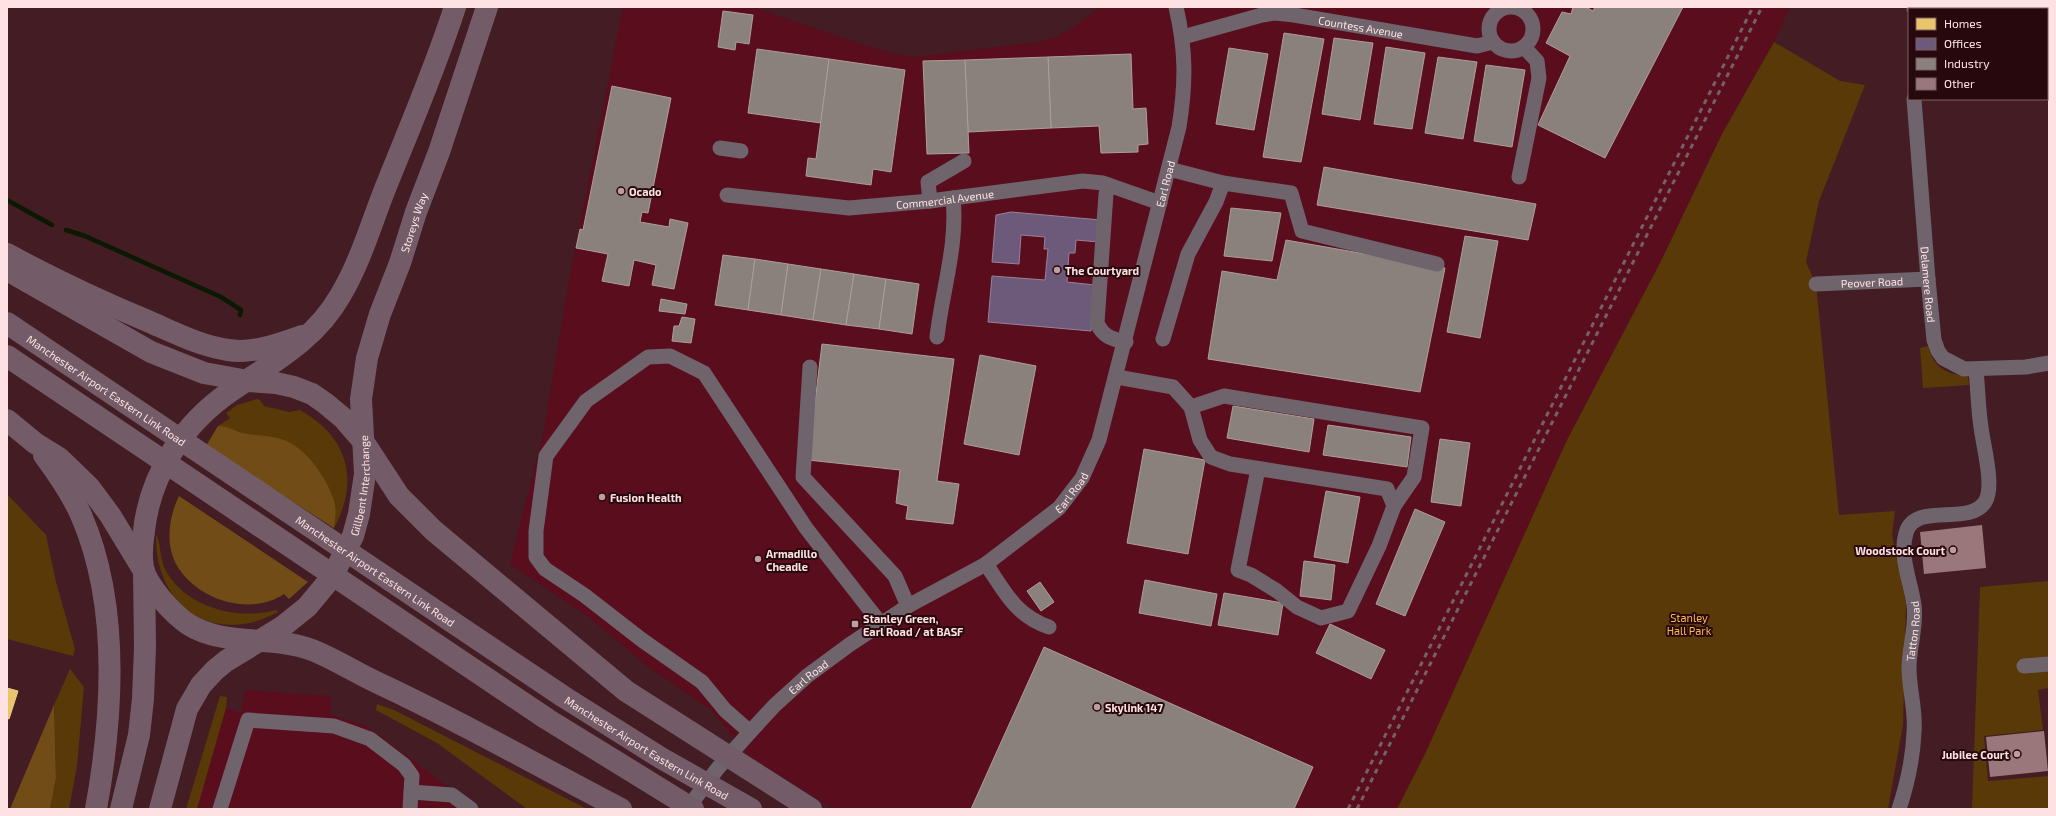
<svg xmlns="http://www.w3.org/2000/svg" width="2056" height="816" viewBox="0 0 2056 816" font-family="'Exo 2',sans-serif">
  <rect width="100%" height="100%" fill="#431c24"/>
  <g fill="#5a0d1d">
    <path d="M 623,7 L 753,7 L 855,42 L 895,54 L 914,57 L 1040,42 L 1056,37 L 1073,27 L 1101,7 L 1790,7 L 1774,42 L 1722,134 L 1661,261 L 1567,440 L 1425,754 L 1397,809 L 834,809 L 749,756 L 711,710 L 647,666 L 589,617 L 510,564 L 543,434 L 570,275 Z"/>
    <path d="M 245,690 L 331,696 L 330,715 L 365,725 L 478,809 L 197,809 L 226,708 L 241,713 Z"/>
  </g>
  <g fill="#593907">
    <path d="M 1774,42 L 1840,81 L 1865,85 L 1819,201 L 1806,262 L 1816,284 L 1839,515 L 1895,511 L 1892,535 L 1906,603 L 1903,725 L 1888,809 L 1397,809 L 1425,754 L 1567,440 L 1661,261 L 1722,134 Z"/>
    <path d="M 1928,346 C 1934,369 1946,373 1968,377 L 1969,385 L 1923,388 L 1920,348 Z"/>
    <path d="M 257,399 L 260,400 L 264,406 L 289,412 L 300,410 C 348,437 360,480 334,528 L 206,446 L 218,426 L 230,418 L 226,413 L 237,405 Z"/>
    <path d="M 7,494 L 46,535 L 56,582 L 75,649 L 73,656 L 7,639 Z"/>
    <path d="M 156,535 C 161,543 160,558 164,567 C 183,607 237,621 276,610 L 278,612 C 213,647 155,607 156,535 Z"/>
    <path d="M 2049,581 L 2049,688 L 2038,690 L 2043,730 L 1984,736 L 1988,781 L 2049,776 L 2049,809 L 1972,809 L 1980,587 Z"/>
    <path d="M 70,669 L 84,687 L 77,766 L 69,809 L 50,809 L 56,778 L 54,705 Z"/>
    <path d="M 220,696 L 227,697 L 226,708 L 197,809 L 186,809 Z"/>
    <path d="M 377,704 L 394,710 L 587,809 L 527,809 L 437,743 L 376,710 Z"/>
  </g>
  <g fill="#714c16">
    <path d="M 218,426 C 228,426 233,430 242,433 C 256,436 270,435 284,440 C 307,449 327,478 334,501 C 337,510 335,519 334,528 L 206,446 Z"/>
    <path d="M 179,496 L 308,582 L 289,599 L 284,594 C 250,617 196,600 176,564 C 165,543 169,516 179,496 Z"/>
    <path d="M 54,705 L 56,778 L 50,809 L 10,809 Z"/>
  </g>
  <path fill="#e9c46a" stroke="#efcd8e" d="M 7,688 L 18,691 L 9,719 L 7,718 Z"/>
  <path fill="#6d597a" stroke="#98829a" d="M 1011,212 L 1101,220 L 1099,242 L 1076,240 L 1075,253 L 1069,253 L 1067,282 L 1095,285 L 1091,331 L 988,322 L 992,276 L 1045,280 L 1048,249 L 1044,249 L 1045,237 L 1021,235 L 1019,264 L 992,262 L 996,215 Z"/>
  <g fill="#8a817c" stroke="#ad9e9b">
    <path d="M 1573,7 L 1586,7 L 1593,11 L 1595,7 L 1683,7 L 1605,158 L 1538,125 L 1570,56 L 1546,43 L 1562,12 L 1571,14 Z"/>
    <path d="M 723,11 L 753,15 L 749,44 L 736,42 L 735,50 L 718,47 Z"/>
    <path d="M 1284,33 L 1324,39 L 1301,162 L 1263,157 Z"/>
    <path d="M 1334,38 L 1373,43 L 1360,120 L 1322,114 Z"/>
    <path d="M 1386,47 L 1425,53 L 1412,129 L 1374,124 Z"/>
    <path d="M 1229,48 L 1268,54 L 1254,130 L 1216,124 Z"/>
    <path d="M 757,49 L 829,59 L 821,123 L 748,113 Z"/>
    <path d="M 1131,54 L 1133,109 L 1146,108 L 1148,144 L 1138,145 L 1138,152 L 1101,153 L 1099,126 L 1051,128 L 1048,57 Z"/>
    <path d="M 1048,57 L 1051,128 L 968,132 L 965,60 Z"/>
    <path d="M 1438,57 L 1477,62 L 1463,139 L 1425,133 Z"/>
    <path d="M 829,59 L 905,70 L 891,172 L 873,169 L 871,185 L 806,176 L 808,158 L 816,159 Z"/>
    <path d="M 965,60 L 969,153 L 927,154 L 923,61 Z"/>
    <path d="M 1486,65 L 1525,70 L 1512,147 L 1474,141 Z"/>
    <path d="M 612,86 L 671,98 L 648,213 L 642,212 L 640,222 L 669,227 L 670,219 L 688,223 L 674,289 L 652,285 L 656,265 L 634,260 L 629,286 L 602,281 L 608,254 L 576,248 L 580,229 L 583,230 Z"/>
    <path d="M 1324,167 L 1536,204 L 1528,240 L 1317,205 Z"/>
    <path d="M 1231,208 L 1281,213 L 1272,261 L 1224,256 Z"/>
    <path d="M 1465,236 L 1498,241 L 1480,338 L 1447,332 Z"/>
    <path d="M 1286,240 L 1445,268 L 1420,392 L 1208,359 L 1222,271 L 1277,280 Z"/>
    <path d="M 723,255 L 755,259 L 748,310 L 715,305 Z"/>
    <path d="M 755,259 L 788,264 L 781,315 L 748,310 Z"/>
    <path d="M 788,264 L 821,269 L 813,320 L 781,315 Z"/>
    <path d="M 821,269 L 854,274 L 846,325 L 813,320 Z"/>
    <path d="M 854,274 L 886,279 L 879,329 L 846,325 Z"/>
    <path d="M 886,279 L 919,284 L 912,334 L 879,329 Z"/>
    <path d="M 661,299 L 687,304 L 685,314 L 659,311 Z"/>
    <path d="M 682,317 L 695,319 L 691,343 L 672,341 L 674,326 L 679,326 Z"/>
    <path d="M 822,344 L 954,359 L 937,481 L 959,484 L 953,524 L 906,519 L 908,506 L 896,503 L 900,470 L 808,460 Z"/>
    <path d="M 980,355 L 1036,366 L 1019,455 L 964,444 Z"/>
    <path d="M 1233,406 L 1314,419 L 1309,452 L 1227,438 Z"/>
    <path d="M 1328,425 L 1411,437 L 1407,467 L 1323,455 Z"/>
    <path d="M 1440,439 L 1470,443 L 1461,506 L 1431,502 Z"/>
    <path d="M 1144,449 L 1205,460 L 1188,554 L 1127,543 Z"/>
    <path d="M 1326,491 L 1360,497 L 1348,563 L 1314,557 Z"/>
    <path d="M 1415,509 L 1445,522 L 1405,616 L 1376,604 Z"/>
    <path d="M 1304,561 L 1335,565 L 1331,600 L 1300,596 Z"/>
    <path d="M 1145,580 L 1217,594 L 1211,626 L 1139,613 Z"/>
    <path d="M 1040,582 L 1054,602 L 1041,611 L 1027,591 Z"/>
    <path d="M 1224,593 L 1283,603 L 1278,635 L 1218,625 Z"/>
    <path d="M 1330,624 L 1385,650 L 1371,679 L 1316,653 Z"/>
    <path d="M 1044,647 L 1313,767 L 1294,809 L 971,809 Z"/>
  </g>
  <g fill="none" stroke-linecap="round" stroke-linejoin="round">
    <g stroke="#0b1903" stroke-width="4.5">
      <path d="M 7,200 L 52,225"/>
      <path d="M 66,230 L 85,236 L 221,297 L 241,310 L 240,315"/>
    </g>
  </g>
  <g fill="#99777b">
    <path d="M 1982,525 L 1986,568 L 1924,574 L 1920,532 Z"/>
    <path d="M 2044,731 L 2048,771 L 1990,777 L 1986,737 Z"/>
  </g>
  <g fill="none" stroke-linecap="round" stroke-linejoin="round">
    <g stroke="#6f636c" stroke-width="15">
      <circle cx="1511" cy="29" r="22"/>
      <path d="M 1914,9 L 1915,7"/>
      <path id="s1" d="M 1183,37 L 1262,15 L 1275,13 L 1294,15 L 1477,46 L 1493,42"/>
      <path d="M 2049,59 L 2049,86"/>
      <path id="s2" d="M 1914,99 L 1928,279 L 1934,340 L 1938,351 L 1943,358 L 1964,369 L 2026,367 L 2049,363"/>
      <path d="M 720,148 L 741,151"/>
      <path d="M 1169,169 L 1223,183 L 1291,193 L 1302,231 L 1437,264"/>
      <path d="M 1519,177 L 1539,78 L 1537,61 L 1524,47"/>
      <path d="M 1109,185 L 1106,194 L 1097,323 C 1103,337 1112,339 1126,342"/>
      <path id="s3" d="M 727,195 L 849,208 L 930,201 L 1083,181 L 1103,183 L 1160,203"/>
      <path d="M 930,201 L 928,182 L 964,161"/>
      <path id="s4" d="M 1816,284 L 1928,279"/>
      <path d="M 937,337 C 942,291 958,245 953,198"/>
      <path d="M 1163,339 L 1188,254 L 1216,202 L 1223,183"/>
      <path d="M 810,367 L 803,477 L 895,576 L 908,606"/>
      <path d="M 1117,377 L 1173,387 L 1191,407 L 1200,440 L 1211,457 L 1230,464 L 1387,489 L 1394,506 L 1379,546 L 1348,611 L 1321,618 L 1297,607 L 1277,591 L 1251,575 L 1238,570 L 1258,469"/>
      <path d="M 1191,407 L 1224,396 L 1422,428 L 1414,477 L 1394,506"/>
      <path d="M 986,564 C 1005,592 1015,615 1049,627"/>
      <path d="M 2024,666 L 2049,664"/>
      <path d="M 750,732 L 725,710 L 702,682 L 642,640 L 584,595 L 545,569 L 536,557 L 536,531 L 546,456 L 586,401 L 648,357 L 670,356 L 704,373 L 806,528 L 881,624"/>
      <path d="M 411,792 L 452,795 L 471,809"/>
      <path d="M 220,809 L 248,720 L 334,726 L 370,739 L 404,765 L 412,776 L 410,809"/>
      <path id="s5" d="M 687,809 L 718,768 L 750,732 L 775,705 L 807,676 L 849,645 L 908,606 L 986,564 L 1059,508 L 1082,478 L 1099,440 L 1179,127 C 1186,83 1186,50 1176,7"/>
      <path id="s6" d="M 1899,809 C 1907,785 1913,757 1914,732 C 1916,711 1909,689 1909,668 C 1909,647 1917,626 1914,605 C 1911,582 1899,557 1906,533 C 1915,501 1969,527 1985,502 C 1995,487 1983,445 1981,427 C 1978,408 1978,389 1976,370"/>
    </g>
    <g stroke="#735c67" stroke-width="22">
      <path d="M 455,7 C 435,69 409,129 385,189 C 371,224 360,263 340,296 C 315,340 272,363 231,391 C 184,423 150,474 144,531 C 142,543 141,556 143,568 C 147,586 173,614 188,624 C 223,647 273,635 312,650 C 335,659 356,673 378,683 C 460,721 540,767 621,809"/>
      <path d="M 7,254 C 53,279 102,302 150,322 C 175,333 201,346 228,350 C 253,354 279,344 302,336"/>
      <path d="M 7,270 L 151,352 L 204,373 L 248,381 L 276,383 L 294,387 L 312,394 L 325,403 L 343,418 L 363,441 L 399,496 L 433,530 L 626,691 L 811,809"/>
      <path id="s7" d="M 7,323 L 564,697 L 661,758 L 751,809"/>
      <path d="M 7,356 L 547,719 L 693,809"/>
      <path d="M 7,420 L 35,443 L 59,458 L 90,488 L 110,515 L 144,571 L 145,647 L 143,699 L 139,735 L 121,809"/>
      <path d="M 44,455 C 58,474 72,494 81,515 C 120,604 113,715 96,809"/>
      <path id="s8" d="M 160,809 L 187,709 L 201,685 L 215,670 L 226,661 L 282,627 L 307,607 L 332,577 L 353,536 L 359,514 L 365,474 L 361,399 L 367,358 L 380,314 L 400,263 L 416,212 L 439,152 L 487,7"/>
    </g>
    <g stroke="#756066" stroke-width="3" stroke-dasharray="5 5" stroke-linecap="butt">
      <path d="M 1348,809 L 1753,7"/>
      <path d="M 1357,809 L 1762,7"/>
    </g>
  </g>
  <g fill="#bd9da0" stroke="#27080c" stroke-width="1.5">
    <circle cx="621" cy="191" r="4"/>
    <circle cx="1057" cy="270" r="4"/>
    <circle cx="602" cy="497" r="4"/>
    <circle cx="1953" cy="550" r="4"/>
    <circle cx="758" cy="559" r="4"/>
    <rect x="851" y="620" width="8" height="8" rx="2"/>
    <circle cx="1097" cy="707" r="4"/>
    <circle cx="2017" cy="754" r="4"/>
  </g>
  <g text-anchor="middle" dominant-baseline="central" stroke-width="4" stroke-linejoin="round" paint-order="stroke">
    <g font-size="11" fill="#fee2e3" stroke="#27080c">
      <text stroke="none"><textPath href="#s1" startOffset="182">Countess Avenue</textPath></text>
      <text stroke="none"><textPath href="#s5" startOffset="827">Earl Road</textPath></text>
      <text stroke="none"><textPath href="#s3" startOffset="219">Commercial Avenue</textPath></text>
      <text stroke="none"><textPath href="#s8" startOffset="672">Storeys Way</textPath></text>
      <text stroke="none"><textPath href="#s4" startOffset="56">Peover Road</textPath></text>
      <text stroke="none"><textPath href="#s2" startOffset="186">Delamere Road</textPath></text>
      <text stroke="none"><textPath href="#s7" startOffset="120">Manchester Airport Eastern Link Road</textPath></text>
      <text stroke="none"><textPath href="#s8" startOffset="400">Gillbent Interchange</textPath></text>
      <text stroke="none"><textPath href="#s5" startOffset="503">Earl Road</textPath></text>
      <text stroke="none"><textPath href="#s7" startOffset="444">Manchester Airport Eastern Link Road</textPath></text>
      <text stroke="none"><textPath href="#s6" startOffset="180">Tatton Road</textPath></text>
      <text stroke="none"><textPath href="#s5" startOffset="180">Earl Road</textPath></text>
      <text stroke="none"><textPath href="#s7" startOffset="768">Manchester Airport Eastern Link Road</textPath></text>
    </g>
    <g font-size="11" font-weight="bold" fill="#fee2e3" stroke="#27080c" text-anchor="start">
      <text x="629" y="191">Ocado</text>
      <text x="1065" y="270">The Courtyard</text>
      <text x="610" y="497">Fusion Health</text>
      <text x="1945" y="550" text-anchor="end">Woodstock Court</text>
      <text x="766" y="553">Armadillo<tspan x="766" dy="13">Cheadle</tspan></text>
      <text x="863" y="618">Stanley Green,<tspan x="863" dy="13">Earl Road / at BASF</tspan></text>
      <text x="1105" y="707">Skylink 147</text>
      <text x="2009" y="754" text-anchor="end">Jubilee Court</text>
    </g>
    <g font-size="11" fill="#fcba4d" stroke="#27080c">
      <text x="1689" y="617">Stanley<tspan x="1689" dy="13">Hall Park</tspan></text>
    </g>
  </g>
  <rect width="2056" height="816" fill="none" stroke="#fee2e3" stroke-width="16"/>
  <rect x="1908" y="8" width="140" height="92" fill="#27080c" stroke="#7d5f62"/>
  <rect x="1916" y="18" width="20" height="12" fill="#e9c46a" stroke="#7d5f62"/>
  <text x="1944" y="28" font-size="12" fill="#fee2e3">Homes</text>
  <rect x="1916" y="38" width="20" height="12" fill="#6d597a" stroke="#7d5f62"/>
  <text x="1944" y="48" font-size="12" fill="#fee2e3">Offices</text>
  <rect x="1916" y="58" width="20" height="12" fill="#8a817c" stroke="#7d5f62"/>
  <text x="1944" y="68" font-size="12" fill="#fee2e3">Industry</text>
  <rect x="1916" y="78" width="20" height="12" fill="#99777b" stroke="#7d5f62"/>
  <text x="1944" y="88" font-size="12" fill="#fee2e3">Other</text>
</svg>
